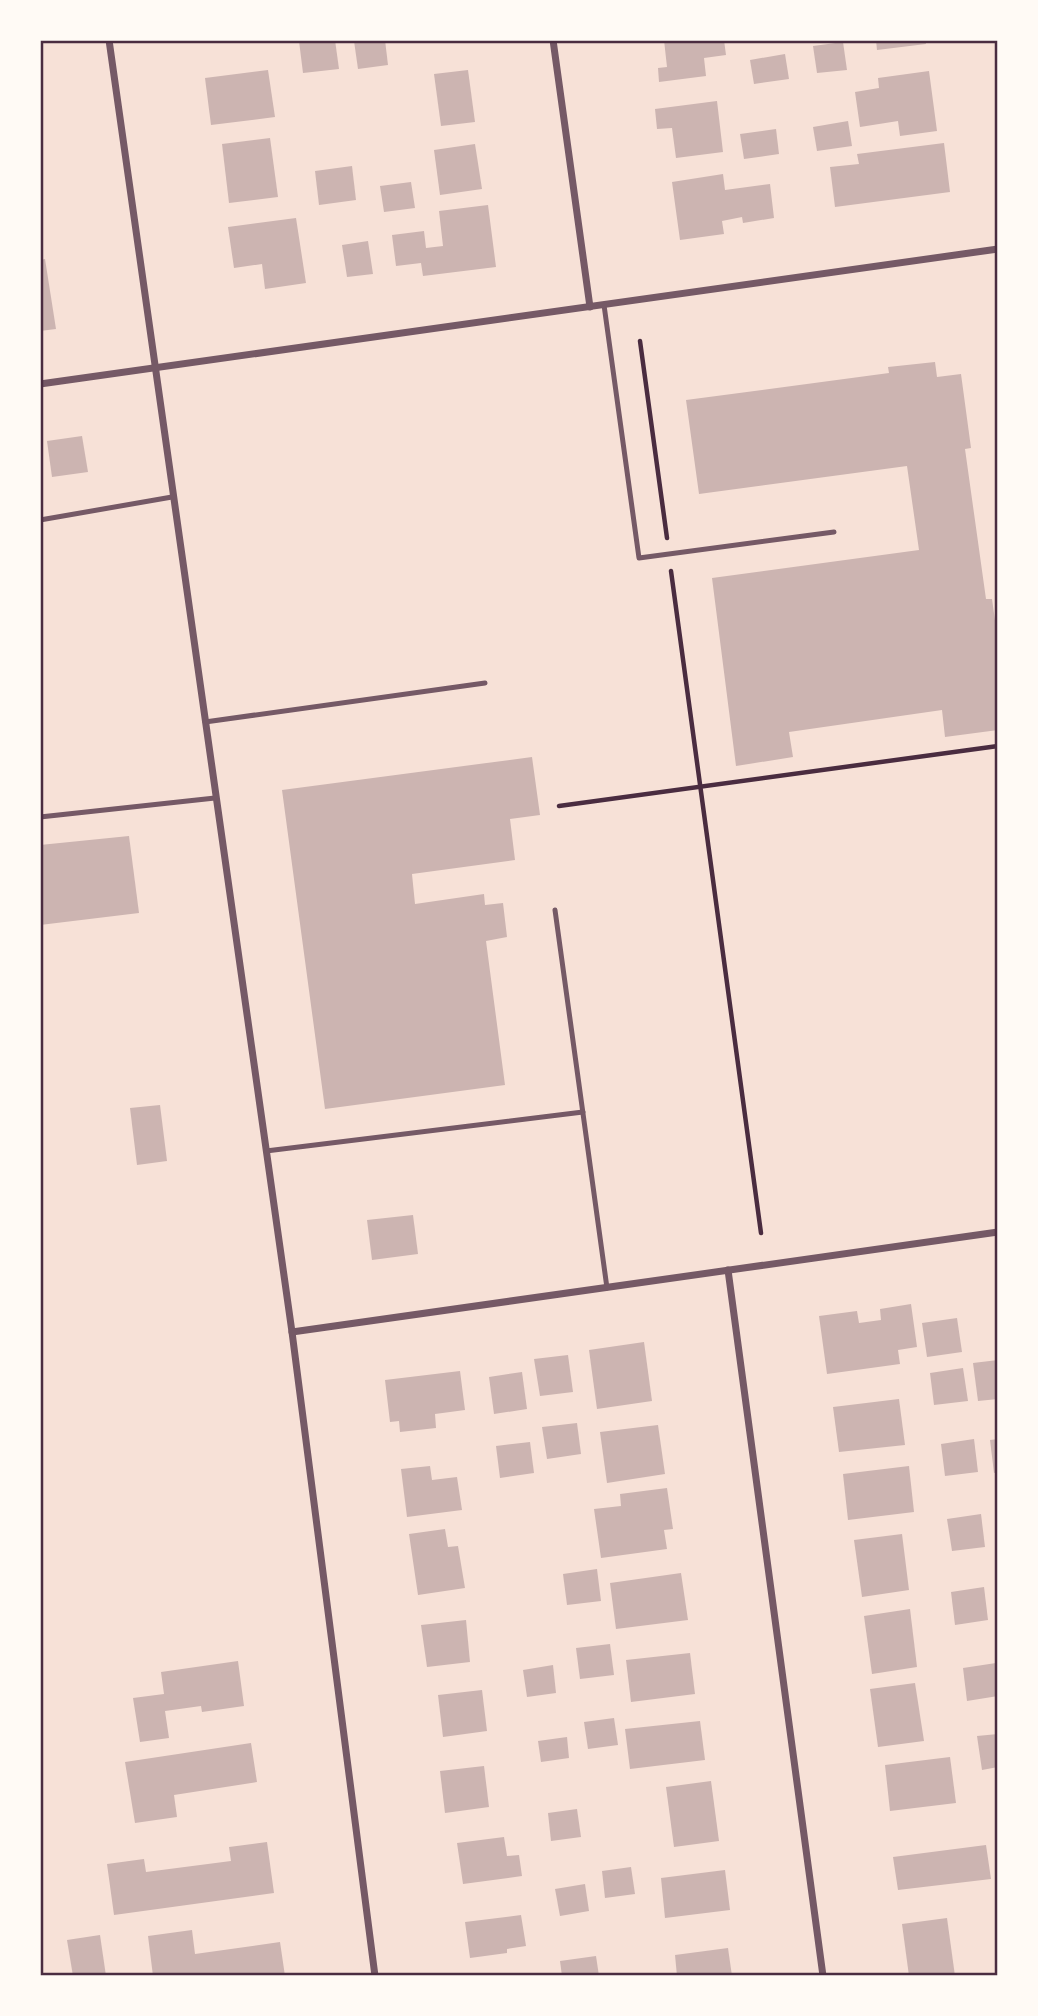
<svg xmlns="http://www.w3.org/2000/svg" width="1038" height="2016" viewBox="0 0 1038 2016" font-family="Helvetica,sans-serif">
  <rect width="100%" height="100%" fill="#f7e1d7"/>
  <g fill="#ccb4b1">
    <path d="M 335,40 L 339,69 L 303,73 L 299,41 Z"/>
    <path d="M 385,40 L 388,65 L 358,69 L 354,41 Z"/>
    <path d="M 664,40 L 724,40 L 726,55 L 704,58 L 706,76 L 659,82 L 658,68 L 667,67 Z"/>
    <path d="M 876,40 L 925,40 L 926,44 L 877,50 Z"/>
    <path d="M 843,42 L 847,70 L 817,73 L 813,46 Z"/>
    <path d="M 785,54 L 789,79 L 754,84 L 750,60 Z"/>
    <path d="M 268,70 L 275,117 L 211,125 L 205,78 Z"/>
    <path d="M 468,70 L 475,122 L 441,126 L 434,74 Z"/>
    <path d="M 929,71 L 937,131 L 900,136 L 898,121 L 860,127 L 855,92 L 879,88 L 878,78 Z"/>
    <path d="M 717,101 L 723,152 L 676,158 L 672,128 L 657,129 L 655,109 Z"/>
    <path d="M 848,121 L 852,146 L 817,151 L 813,127 Z"/>
    <path d="M 776,129 L 779,154 L 744,159 L 740,134 Z"/>
    <path d="M 270,138 L 278,197 L 229,203 L 222,144 Z"/>
    <path d="M 944,143 L 950,192 L 835,207 L 830,167 L 859,164 L 857,154 Z"/>
    <path d="M 475,144 L 482,189 L 440,195 L 434,150 Z"/>
    <path d="M 352,166 L 356,200 L 319,205 L 315,171 Z"/>
    <path d="M 723,174 L 725,190 L 770,184 L 774,218 L 743,223 L 742,217 L 722,221 L 724,234 L 680,240 L 672,182 Z"/>
    <path d="M 411,182 L 415,208 L 384,212 L 380,186 Z"/>
    <path d="M 488,205 L 496,267 L 423,276 L 421,263 L 396,266 L 392,235 L 424,231 L 426,248 L 443,246 L 439,211 Z"/>
    <path d="M 296,218 L 306,283 L 265,289 L 262,264 L 234,268 L 228,227 Z"/>
    <path d="M 368,241 L 373,274 L 347,277 L 342,245 Z"/>
    <path d="M 45,259 L 56,329 L 40,331 L 40,260 Z"/>
    <path d="M 935,362 L 937,377 L 961,374 L 971,448 L 965,449 L 986,599 L 992,599 L 998,642 L 998,730 L 945,737 L 942,710 L 789,732 L 793,757 L 736,766 L 712,578 L 919,550 L 907,466 L 699,494 L 686,400 L 889,373 L 888,367 Z"/>
    <path d="M 82,436 L 88,472 L 52,477 L 47,441 Z"/>
    <path d="M 532,757 L 540,815 L 510,819 L 515,860 L 412,874 L 415,904 L 484,894 L 485,905 L 503,903 L 507,937 L 486,941 L 505,1085 L 325,1109 L 282,790 Z"/>
    <path d="M 129,836 L 139,913 L 40,925 L 40,845 Z"/>
    <path d="M 160,1105 L 167,1161 L 137,1165 L 130,1108 Z"/>
    <path d="M 413,1215 L 418,1254 L 372,1260 L 367,1220 Z"/>
    <path d="M 911,1304 L 917,1347 L 898,1350 L 900,1364 L 827,1374 L 819,1316 L 857,1311 L 859,1323 L 881,1320 L 880,1309 Z"/>
    <path d="M 957,1318 L 962,1352 L 927,1357 L 922,1323 Z"/>
    <path d="M 644,1342 L 652,1401 L 597,1409 L 589,1350 Z"/>
    <path d="M 568,1355 L 573,1392 L 540,1396 L 534,1359 Z"/>
    <path d="M 998,1360 L 998,1399 L 978,1401 L 973,1363 Z"/>
    <path d="M 963,1368 L 968,1401 L 934,1405 L 930,1373 Z"/>
    <path d="M 460,1371 L 465,1410 L 435,1414 L 436,1428 L 400,1432 L 399,1421 L 390,1422 L 385,1380 Z"/>
    <path d="M 522,1372 L 527,1409 L 494,1414 L 489,1377 Z"/>
    <path d="M 899,1399 L 905,1445 L 839,1452 L 833,1407 Z"/>
    <path d="M 577,1423 L 581,1454 L 547,1459 L 542,1427 Z"/>
    <path d="M 658,1425 L 665,1474 L 607,1483 L 600,1432 Z"/>
    <path d="M 974,1439 L 978,1472 L 945,1476 L 941,1444 Z"/>
    <path d="M 998,1439 L 998,1472 L 994,1473 L 990,1440 Z"/>
    <path d="M 530,1442 L 534,1473 L 500,1478 L 496,1446 Z"/>
    <path d="M 430,1466 L 432,1480 L 457,1477 L 462,1510 L 407,1517 L 401,1469 Z"/>
    <path d="M 909,1466 L 914,1512 L 848,1520 L 843,1474 Z"/>
    <path d="M 667,1488 L 673,1529 L 664,1530 L 667,1549 L 601,1558 L 594,1509 L 621,1506 L 620,1494 Z"/>
    <path d="M 981,1514 L 985,1547 L 952,1551 L 947,1519 Z"/>
    <path d="M 445,1529 L 448,1547 L 458,1546 L 465,1588 L 418,1595 L 409,1534 Z"/>
    <path d="M 902,1534 L 909,1590 L 862,1597 L 854,1540 Z"/>
    <path d="M 597,1569 L 601,1601 L 567,1605 L 563,1574 Z"/>
    <path d="M 681,1573 L 688,1620 L 616,1629 L 610,1583 Z"/>
    <path d="M 984,1587 L 988,1620 L 955,1625 L 951,1592 Z"/>
    <path d="M 910,1609 L 917,1667 L 872,1674 L 864,1616 Z"/>
    <path d="M 466,1620 L 470,1662 L 427,1667 L 421,1625 Z"/>
    <path d="M 610,1644 L 614,1675 L 580,1679 L 576,1648 Z"/>
    <path d="M 690,1653 L 695,1694 L 631,1702 L 626,1660 Z"/>
    <path d="M 238,1661 L 244,1706 L 202,1712 L 201,1706 L 165,1711 L 169,1738 L 140,1742 L 133,1698 L 164,1694 L 161,1672 Z"/>
    <path d="M 996,1663 L 998,1696 L 967,1701 L 963,1668 Z"/>
    <path d="M 553,1665 L 556,1693 L 527,1697 L 523,1670 Z"/>
    <path d="M 915,1683 L 924,1741 L 878,1747 L 870,1689 Z"/>
    <path d="M 482,1690 L 487,1731 L 443,1737 L 438,1695 Z"/>
    <path d="M 614,1718 L 618,1745 L 588,1749 L 584,1722 Z"/>
    <path d="M 700,1721 L 705,1760 L 630,1769 L 625,1729 Z"/>
    <path d="M 998,1734 L 998,1767 L 982,1770 L 977,1736 Z"/>
    <path d="M 567,1737 L 569,1758 L 541,1762 L 538,1741 Z"/>
    <path d="M 251,1743 L 257,1782 L 174,1795 L 177,1817 L 135,1823 L 125,1762 Z"/>
    <path d="M 950,1757 L 956,1803 L 890,1811 L 885,1765 Z"/>
    <path d="M 484,1766 L 489,1807 L 445,1813 L 440,1771 Z"/>
    <path d="M 711,1781 L 719,1841 L 674,1847 L 666,1787 Z"/>
    <path d="M 577,1809 L 581,1837 L 551,1841 L 548,1813 Z"/>
    <path d="M 504,1837 L 507,1856 L 519,1855 L 522,1876 L 463,1884 L 457,1843 Z"/>
    <path d="M 267,1842 L 274,1893 L 114,1915 L 107,1864 L 144,1859 L 146,1872 L 231,1861 L 229,1847 Z"/>
    <path d="M 986,1845 L 991,1879 L 898,1890 L 893,1857 Z"/>
    <path d="M 631,1867 L 635,1894 L 605,1898 L 602,1871 Z"/>
    <path d="M 725,1870 L 730,1910 L 665,1918 L 661,1878 Z"/>
    <path d="M 585,1884 L 589,1911 L 560,1916 L 555,1889 Z"/>
    <path d="M 521,1915 L 526,1946 L 507,1949 L 507,1953 L 470,1958 L 465,1922 Z"/>
    <path d="M 947,1918 L 955,1976 L 909,1976 L 902,1924 Z"/>
    <path d="M 192,1930 L 195,1954 L 280,1942 L 285,1976 L 153,1976 L 148,1936 Z"/>
    <path d="M 100,1935 L 106,1976 L 73,1976 L 67,1940 Z"/>
    <path d="M 728,1948 L 732,1976 L 677,1976 L 675,1955 Z"/>
    <path d="M 596,1956 L 599,1976 L 562,1976 L 560,1961 Z"/>
  </g>
  <g fill="none" stroke-linecap="round" stroke-linejoin="round">
    <g stroke="#4a2c40" stroke-width="4.5">
      <path d="M 640,341 L 667,538"/>
      <path d="M 671,571 L 761,1233"/>
      <path d="M 559,806 L 998,746"/>
    </g>
    <g stroke="#755966" stroke-width="5">
      <path d="M 604,305 L 639,558 L 834,532"/>
      <path d="M 40,520 L 172,497"/>
      <path d="M 205,722 L 485,683"/>
      <path d="M 40,817 L 215,798"/>
      <path d="M 555,910 L 607,1288"/>
      <path d="M 266,1151 L 583,1112"/>
    </g>
    <g stroke="#755966" stroke-width="7">
      <path d="M 109,40 L 292,1332 L 375,1976"/>
      <path d="M 553,40 L 590,307"/>
      <path d="M 40,384 L 998,249"/>
      <path d="M 728,1270 L 823,1976"/>
      <path d="M 292,1332 L 998,1232"/>
    </g>
  </g>
  <rect width="1038" height="2016" fill="none" stroke="#fffaf5" stroke-width="84"/>
  <rect x="42" y="42" width="954" height="1932" fill="none" stroke="#4a2c40" stroke-width="2.5"/>
</svg>
